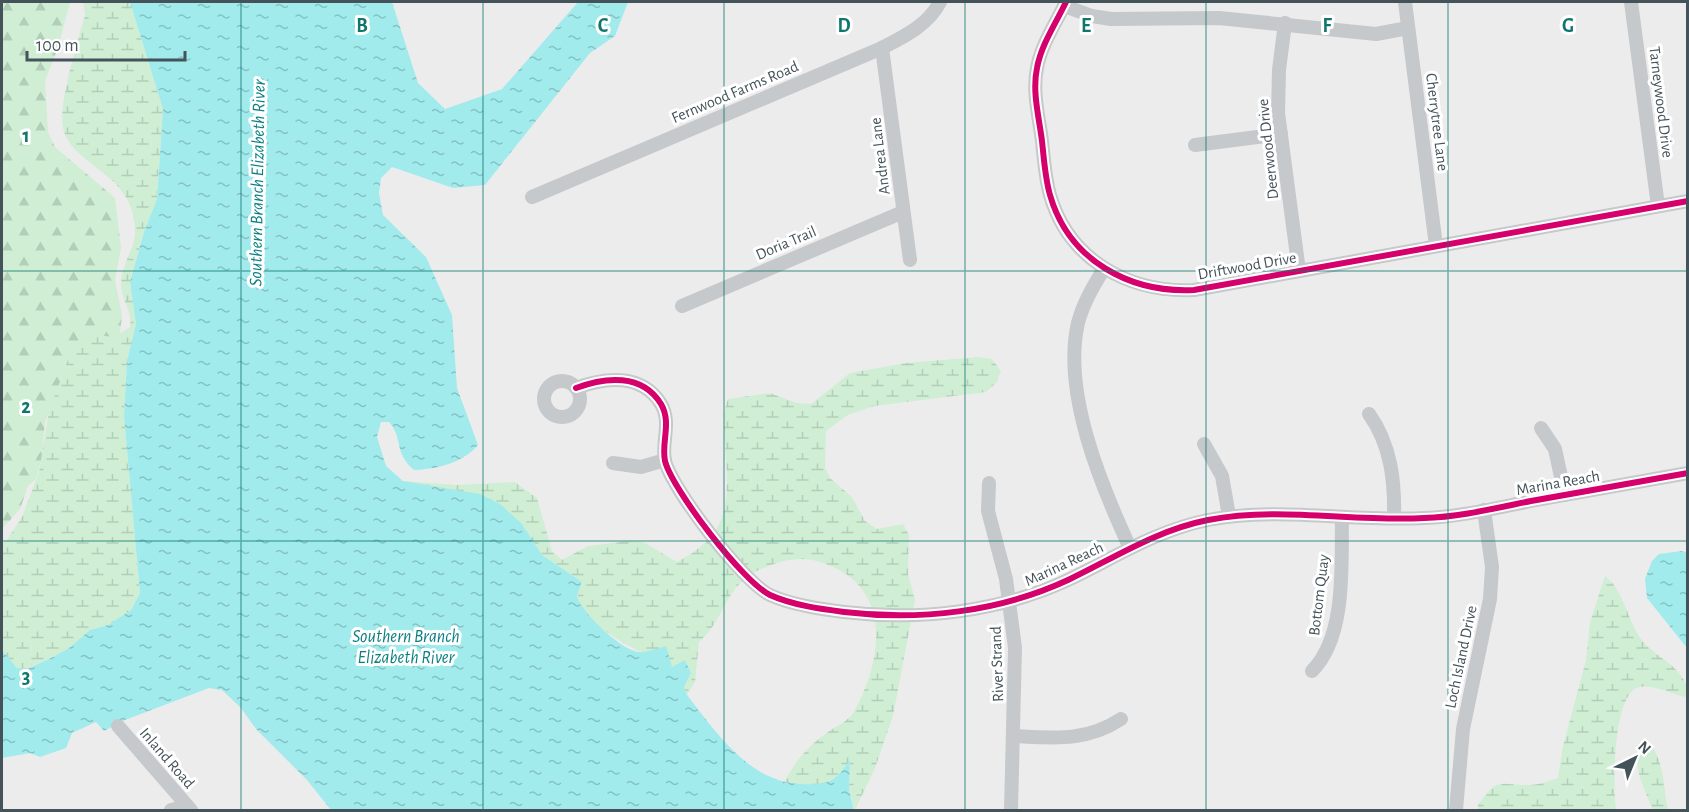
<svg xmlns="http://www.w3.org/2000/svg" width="1689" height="812" viewBox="0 0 1689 812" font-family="'Alegreya Sans',sans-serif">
  <defs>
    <pattern id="forest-firs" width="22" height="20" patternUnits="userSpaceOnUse" patternTransform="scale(1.5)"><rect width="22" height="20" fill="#cfeed4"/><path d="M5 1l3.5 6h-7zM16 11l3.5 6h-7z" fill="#b3ceb8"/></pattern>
    <pattern id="wetland-marsh" width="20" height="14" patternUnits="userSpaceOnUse" patternTransform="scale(1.5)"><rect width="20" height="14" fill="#cfeed4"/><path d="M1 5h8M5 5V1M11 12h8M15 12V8" fill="none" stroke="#b3ceb8"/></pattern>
    <pattern id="water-ripples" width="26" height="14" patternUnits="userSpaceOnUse" patternTransform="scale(1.5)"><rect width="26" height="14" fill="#a1ebed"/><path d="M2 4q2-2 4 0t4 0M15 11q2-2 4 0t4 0" fill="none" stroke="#85c1c3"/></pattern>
  </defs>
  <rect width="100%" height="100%" fill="#edecec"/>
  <path fill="url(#forest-firs)" d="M 2,2 L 70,2 L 58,48 L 45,81 L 48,132 L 55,147 L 115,198 L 121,248 L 115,280 L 122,315 L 120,333 L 108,355 L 56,398 L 45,422 L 42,457 L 36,479 L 28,486 L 20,509 L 2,529 Z"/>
  <g fill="url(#wetland-marsh)">
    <path d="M 83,2 L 130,2 L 163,109 L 157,199 L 144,232 L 130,282 L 136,324 L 127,361 L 124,416 L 140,593 L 131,610 L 108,625 L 90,630 L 69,648 L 53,657 L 26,669 L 17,668 L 2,650 L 2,543 L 7,540 L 22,517 L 39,472 L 49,411 L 69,357 L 79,344 L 95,335 L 115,337 L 130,327 C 133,311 120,298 121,283 C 121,266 134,250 135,234 C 137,172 72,168 63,128 C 58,103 78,41 85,15 Z"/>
    <path d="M 978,357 L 992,359 L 1001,371 L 996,383 L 986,392 L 874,406 L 848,415 L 826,431 L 825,468 L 831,479 L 852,497 L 865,521 L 877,529 L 903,524 L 909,535 L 908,574 L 915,600 L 893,716 L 875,768 L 855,810 L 849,790 L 850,761 C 825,791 821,785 784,783 C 795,761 808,746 828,732 C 836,726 847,722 853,713 C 880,667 893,597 837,569 C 808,554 788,557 759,570 C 723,587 726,619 699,642 L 695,682 L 687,695 L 684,687 L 691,673 L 685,660 L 672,668 C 648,656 584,627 578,600 C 577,594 580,588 582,582 L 542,555 L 522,524 L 403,481 L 457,485 L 515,482 L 537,498 L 552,551 L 562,560 L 588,546 L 629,541 L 643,542 L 677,562 C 732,533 729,501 725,445 C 724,428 722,415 728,399 L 770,393 L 797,403 L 811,404 L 850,373 L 906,363 Z"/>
    <path d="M 1605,576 C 1626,592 1627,625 1646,645 C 1660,659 1688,671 1687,693 L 1685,697 C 1672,694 1652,684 1639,687 C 1612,694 1613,787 1616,810 L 1478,810 L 1478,805 C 1499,775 1499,786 1530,785 C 1539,785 1549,781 1558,778 L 1563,746 L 1586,660 L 1590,622 Z"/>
    <path d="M 1647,741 C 1665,757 1663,789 1668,810 L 1653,810 C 1645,790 1626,757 1647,741 Z"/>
  </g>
  <g fill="url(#water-ripples)">
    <path d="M 130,2 L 392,2 L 418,83 L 445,109 L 502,89 L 578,2 L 628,2 L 615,36 L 590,53 L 485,185 L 453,188 L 392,167 L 381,178 L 379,193 L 383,215 L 426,257 L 452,315 L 457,388 L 478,445 C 463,463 437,469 414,470 C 393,452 404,439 389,422 L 381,422 L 377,437 L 386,466 L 403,481 L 480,494 L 500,504 L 522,524 L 542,555 L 582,582 L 577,596 C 582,613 620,649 638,652 C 646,653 658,648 666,646 L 672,667 L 685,660 L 691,673 L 684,687 L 687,695 C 717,733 748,781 800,784 C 829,785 833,783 850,760 L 849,790 L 854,810 L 331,810 L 307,780 L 256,729 L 241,708 L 222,690 L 209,688 L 125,720 L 104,731 L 96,722 L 72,733 L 66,748 L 40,757 L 30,753 L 2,758 L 2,650 L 17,668 L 27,669 L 53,657 L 69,648 L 90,630 L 108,625 L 131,610 L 140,593 L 124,416 L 127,361 L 136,324 L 130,282 L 144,232 L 157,199 L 163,109 Z"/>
    <path d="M 1682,551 L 1687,553 L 1687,648 L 1647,598 L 1645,579 L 1652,561 L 1659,554 Z"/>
  </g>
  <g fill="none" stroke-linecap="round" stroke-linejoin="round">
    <g stroke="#c5c9cc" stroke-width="14">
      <path d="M 1066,2 C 1056,23 1041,45 1037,68 C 1032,92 1039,117 1042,141 C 1044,159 1045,178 1050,195 C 1069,261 1130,293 1194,290 L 1688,201"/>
      <path d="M 1405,2 L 1436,246"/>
      <path d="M 1631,2 L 1658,206"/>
      <path d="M 1064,6 L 1092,16 L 1111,19 L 1219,18 L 1376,34 L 1408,28"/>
      <path d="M 1285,23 L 1279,70 L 1278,113 L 1299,271"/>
      <path d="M 882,48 L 910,260"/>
      <path d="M 1195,145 L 1281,134"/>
      <path d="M 532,197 L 882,48 C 905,36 928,25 940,2"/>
      <path d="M 1104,269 C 1093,286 1083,303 1078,323 C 1062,392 1101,485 1130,548"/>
      <path d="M 682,306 L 903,212"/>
      <circle cx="562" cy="399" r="18"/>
      <path d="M 576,388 C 605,377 642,373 661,404 C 672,423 661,442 665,461 C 672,489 743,582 770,595 C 792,605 821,609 844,612 C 920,621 999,612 1068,580 C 1114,558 1157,530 1208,520 C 1279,506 1352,522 1424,518 C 1460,517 1496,508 1531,501 C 1583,492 1635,482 1688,473"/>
      <path d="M 1369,414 C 1391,445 1395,481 1394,518"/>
      <path d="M 1541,428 L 1555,449 L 1565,495"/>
      <path d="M 1204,444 L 1222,476 L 1229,516"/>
      <path d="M 613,463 L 641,467 L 665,460"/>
      <path d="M 989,483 L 988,511 L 1006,579 L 1015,648 L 1011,810"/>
      <path d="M 1312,671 C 1347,636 1341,563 1342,517"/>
      <path d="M 118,726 L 191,810"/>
      <path d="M 1014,736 C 1054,738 1086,742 1121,719"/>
      <path d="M 171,810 L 187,806"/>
      <path d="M 1456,810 L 1463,729 L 1490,599 L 1492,567 L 1484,510"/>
    </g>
    <defs>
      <g id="cycleway">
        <path d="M 1066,2 C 1056,23 1041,45 1037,68 C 1032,92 1039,117 1042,141 C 1044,159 1045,178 1050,195 C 1069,261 1130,293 1194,290 L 1688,201"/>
        <path d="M 576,388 C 605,377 642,373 661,404 C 672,423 661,442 665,461 C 672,489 743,582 770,595 C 792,605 821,609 844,612 C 920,621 999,612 1068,580 C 1114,558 1157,530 1208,520 C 1279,506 1352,522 1424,518 C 1460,517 1496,508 1531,501 C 1583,492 1635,482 1688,473"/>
      </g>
    </defs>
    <use href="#cycleway" stroke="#fff" stroke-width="10"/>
    <use href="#cycleway" stroke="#d6006c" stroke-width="6"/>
  </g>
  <path fill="none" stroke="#0f766e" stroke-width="1.5" stroke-opacity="0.55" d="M 241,2 L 241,810M 483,2 L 483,810M 724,2 L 724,810M 965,2 L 965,810M 1206,2 L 1206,810M 1448,2 L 1448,810M 2,271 L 1688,271M 2,541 L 1688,541"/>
  <g text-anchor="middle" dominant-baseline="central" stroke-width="6" stroke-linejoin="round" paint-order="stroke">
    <g font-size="16" fill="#435359" stroke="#fff">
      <text transform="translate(735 92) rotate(-23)">Fernwood Farms Road</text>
      <text transform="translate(1661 102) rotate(83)">Tarneywood Drive</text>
      <text transform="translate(1437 122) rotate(83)">Cherrytree Lane</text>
      <text transform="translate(1268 149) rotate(-96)">Deerwood Drive</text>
      <text transform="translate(880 156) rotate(-97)">Andrea Lane</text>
      <text transform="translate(786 243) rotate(-23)">Doria Trail</text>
      <text transform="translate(1247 266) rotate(-10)">Driftwood Drive</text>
      <text transform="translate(1558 483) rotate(-10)">Marina Reach</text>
      <text transform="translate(1064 564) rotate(-25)">Marina Reach</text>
      <text transform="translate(1319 595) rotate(-83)">Bottom Quay</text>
      <text transform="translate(1461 657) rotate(-78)">Loch Island Drive</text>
      <text transform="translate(997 664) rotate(-92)">River Strand</text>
      <text transform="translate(167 758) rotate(49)">Inland Road</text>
    </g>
    <g font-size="18" font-style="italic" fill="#0a7f82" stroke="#fff">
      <text transform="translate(258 183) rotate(-89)">Southern Branch Elizabeth River</text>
      <text x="406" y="637">Southern Branch<tspan x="406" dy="21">Elizabeth River</tspan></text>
    </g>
  </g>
  <g font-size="20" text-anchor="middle" font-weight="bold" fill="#0f766e" stroke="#fff" stroke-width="6" stroke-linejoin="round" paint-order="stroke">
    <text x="362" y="32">B</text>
    <text x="603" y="32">C</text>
    <text x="844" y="32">D</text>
    <text x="1086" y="32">E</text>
    <text x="1327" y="32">F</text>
    <text x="1568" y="32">G</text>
    <text x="26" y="142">1</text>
    <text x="26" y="413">2</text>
    <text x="26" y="683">3</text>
  </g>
  <rect width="1689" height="812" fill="none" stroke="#435359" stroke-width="6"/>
  <g transform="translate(1635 758) rotate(43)" stroke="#ffffff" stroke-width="4.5" paint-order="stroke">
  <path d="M0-4.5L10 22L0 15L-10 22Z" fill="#435359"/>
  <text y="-9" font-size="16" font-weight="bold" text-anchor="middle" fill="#435359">N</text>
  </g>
  <path d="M27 51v9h158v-9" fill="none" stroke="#435359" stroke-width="3"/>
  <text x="36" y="51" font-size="18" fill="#435359" stroke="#ffffff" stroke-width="4.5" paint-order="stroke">100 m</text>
</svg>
